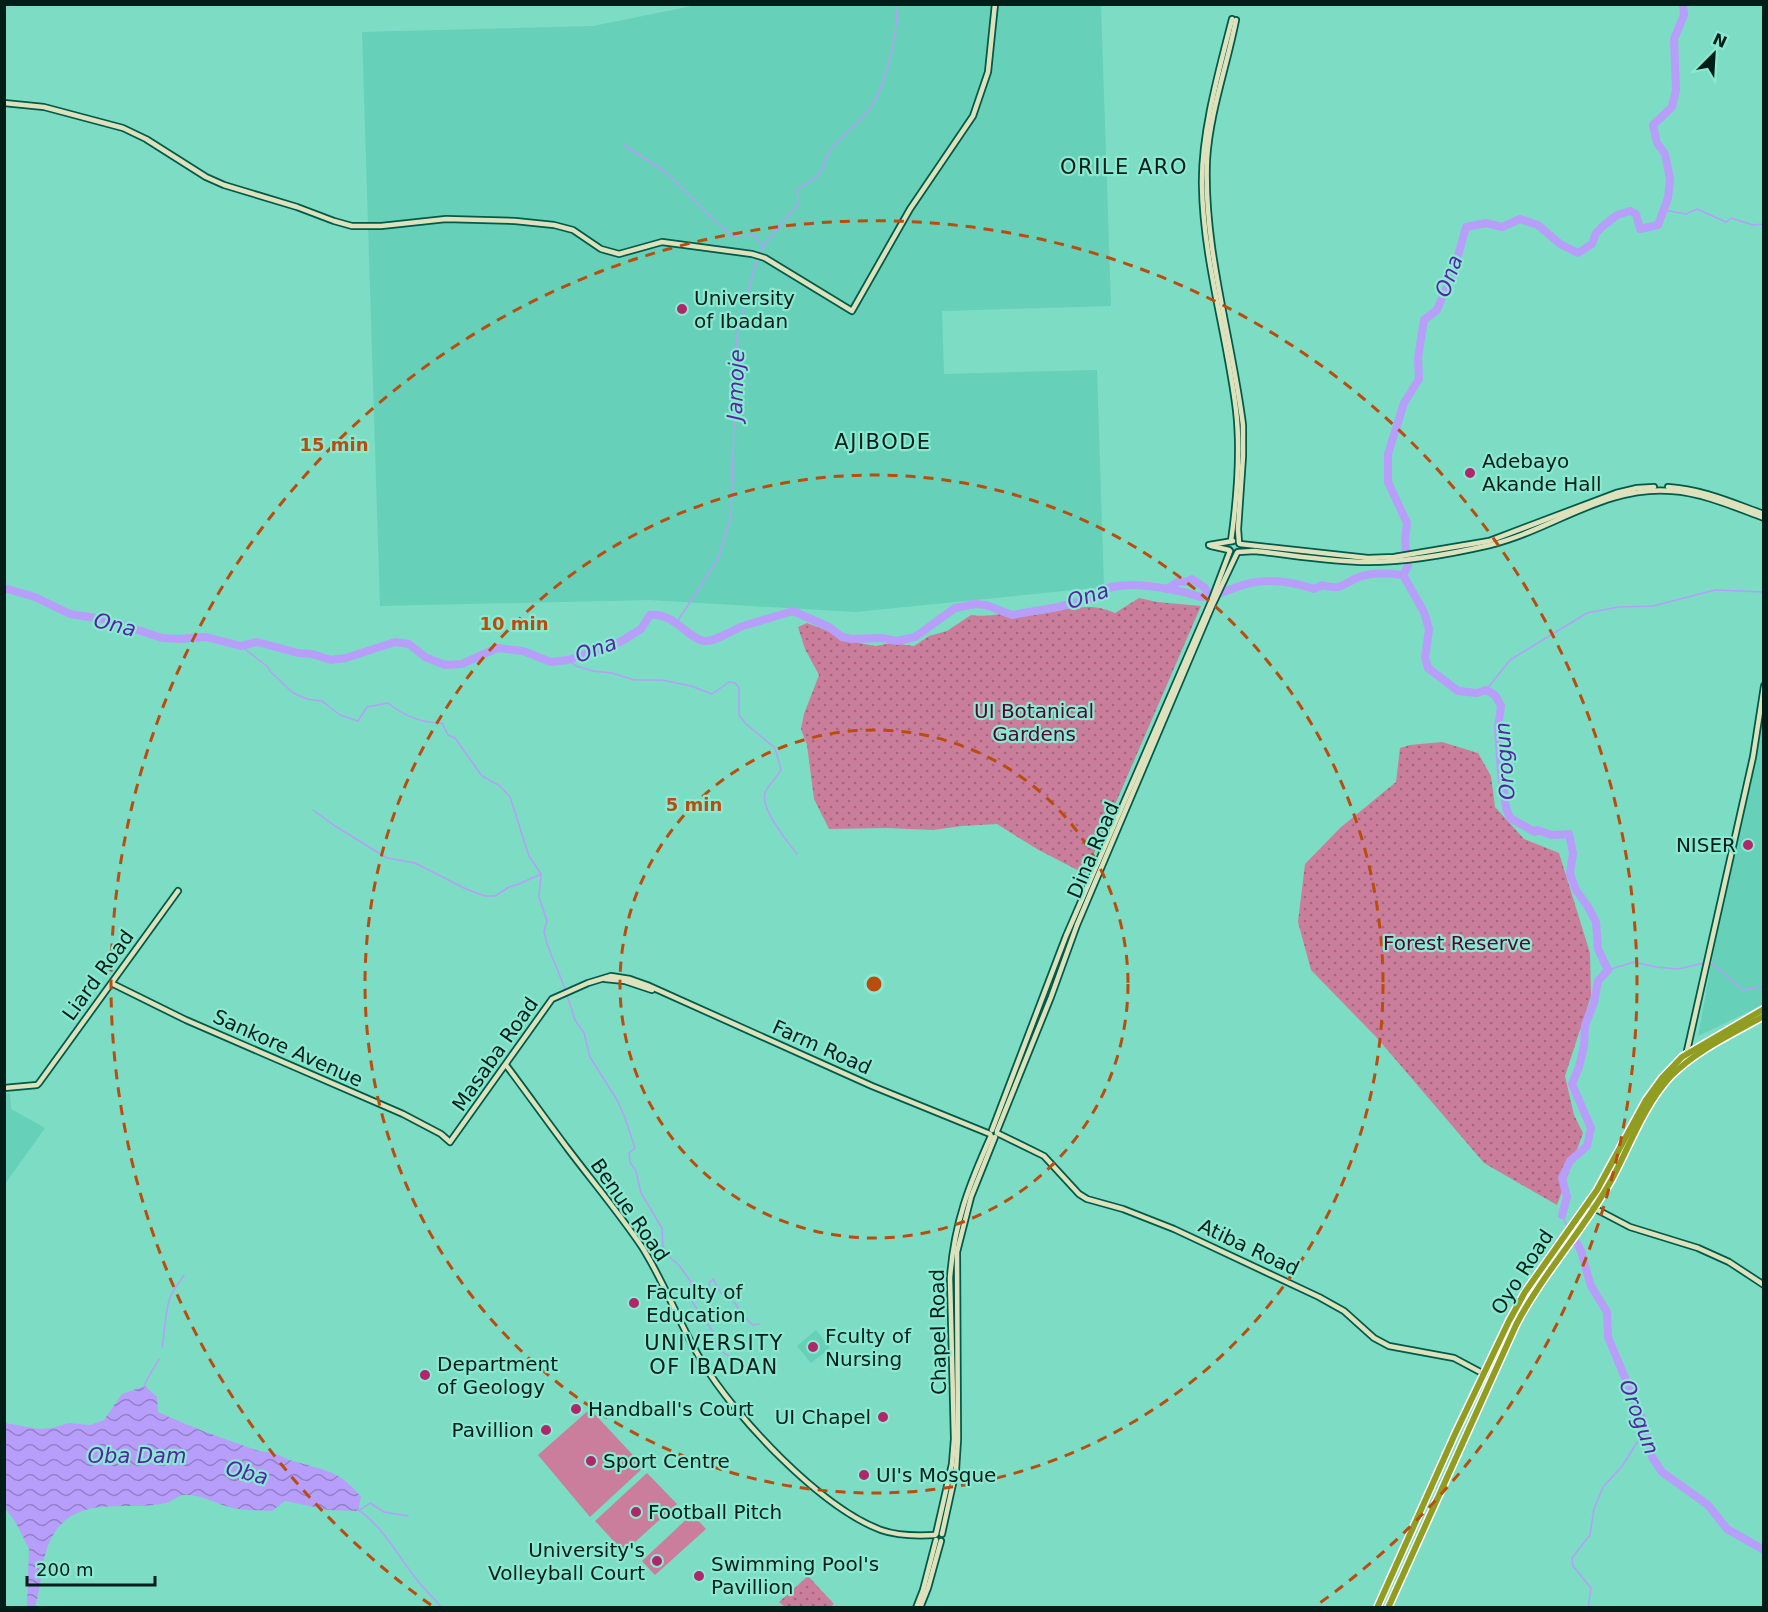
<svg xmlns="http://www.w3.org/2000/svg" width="1768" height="1612" viewBox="0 0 1768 1612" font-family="'DejaVu Sans',sans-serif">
  <defs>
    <pattern id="grass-dots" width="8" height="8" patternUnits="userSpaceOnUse" patternTransform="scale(1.5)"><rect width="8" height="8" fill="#ca7e9b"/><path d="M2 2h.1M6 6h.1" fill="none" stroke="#a2677d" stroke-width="1.8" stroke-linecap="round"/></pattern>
    <pattern id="water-waves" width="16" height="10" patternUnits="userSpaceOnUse" patternTransform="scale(1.5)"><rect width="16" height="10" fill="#b79efa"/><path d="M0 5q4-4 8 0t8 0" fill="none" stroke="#9280c9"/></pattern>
  </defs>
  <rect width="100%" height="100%" fill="#7ddcc4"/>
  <g fill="#66d0b8">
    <path d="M 702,4 L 1101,5 L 1111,306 L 942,311 L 944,374 L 1097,370 L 1104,587 L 855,612 L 649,600 L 380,606 L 362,32 L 593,26 Z"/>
    <path d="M 1763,686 L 1763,1005 L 1698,1036 Z"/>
    <path d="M 10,1093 L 11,1109 L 45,1128 L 5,1184 L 5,1094 Z"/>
    <path d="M 816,1330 L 830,1348 L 811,1363 L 797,1346 Z"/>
  </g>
  <g fill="url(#grass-dots)">
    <path d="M 1139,598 L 1157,602 L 1201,606 L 1085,874 L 1037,849 L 997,824 L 962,826 L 933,830 L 887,828 L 829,829 L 814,799 L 807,745 L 801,729 L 804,714 L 819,675 L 805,649 L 798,627 L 807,623 L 859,643 L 875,646 L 892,643 L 914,646 L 929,636 L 947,631 L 971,615 C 983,617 991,615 1003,614 C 1016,613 1028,615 1041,614 C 1067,610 1089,601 1115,613 Z"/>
    <path d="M 1442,742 L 1478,753 L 1491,776 L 1495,807 L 1524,839 L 1559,853 L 1590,953 L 1591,996 L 1565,1076 L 1574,1115 L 1583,1133 L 1557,1205 L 1484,1163 L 1378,1039 L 1311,970 L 1298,922 L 1305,864 L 1340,828 L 1396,782 L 1400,748 L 1410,745 Z"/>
    <path d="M 808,1576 L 834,1604 L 830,1607 L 785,1607 L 779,1602 Z"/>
  </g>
  <g fill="#ca7e9b">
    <path d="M 590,1409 L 644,1467 L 590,1517 L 538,1455 Z"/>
    <path d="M 647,1473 L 677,1504 L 624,1552 L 595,1521 Z"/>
    <path d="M 692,1514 L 706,1529 L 655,1575 L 642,1561 Z"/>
  </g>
  <path fill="url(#water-waves)" d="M 145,1386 L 157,1397 L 158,1412 C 189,1426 221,1438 253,1449 C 260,1452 268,1451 276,1454 C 282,1456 287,1460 293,1461 C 323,1470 340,1470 361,1497 L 358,1511 L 329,1510 L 285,1501 L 272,1511 C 258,1510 240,1511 226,1506 C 212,1502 202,1495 187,1495 C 179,1494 173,1501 166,1503 C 128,1512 80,1494 55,1532 C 40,1554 43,1583 35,1607 L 27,1607 L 29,1549 L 16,1523 L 5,1508 L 5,1423 L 39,1429 L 52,1428 L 69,1423 L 90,1425 L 104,1420 L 122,1394 Z"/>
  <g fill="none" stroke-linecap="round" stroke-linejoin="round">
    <g stroke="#b79efa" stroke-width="1.5">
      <path d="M 624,145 L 667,173 L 717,223 L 733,236 L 754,235 L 762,245"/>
      <path d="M 1664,210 L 1686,214 L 1697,209 L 1726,222 L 1731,218 L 1753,225 L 1764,224"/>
      <path d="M 677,622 L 718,559 L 731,517 L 737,334 L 754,269 L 763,246 L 798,204 L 797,190 C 803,185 814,180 819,174 C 825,167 825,156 831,149 C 842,135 858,124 869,110 C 884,90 901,28 895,4"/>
      <path d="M 241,646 L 268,667 L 270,671 L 293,693 L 307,699 L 322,701 L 340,715 L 358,721 L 367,707 L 388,703 C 404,716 421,723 442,723 L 448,735 L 455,738 L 482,776 L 500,786 L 510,797 L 529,856 L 541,874 L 539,897 L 547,921 L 544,931 L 547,944 L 566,991"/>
      <path d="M 568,660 L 576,666 L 593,671 L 612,673 L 634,680 L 662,680 L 691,686 L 712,694 L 729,682 L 735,683 L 739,688 L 739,715 L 746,724 L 775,748 L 781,770 C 777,777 766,788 765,793 C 760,809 788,842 797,854"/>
      <path d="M 1486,690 L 1510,660 L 1587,613 L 1619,607 L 1653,606 L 1715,590 L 1764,592"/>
      <path d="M 313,810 L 335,826 L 387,858 L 415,863 L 466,889 L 485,896 L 495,896 L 509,887 L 519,884 L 541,874"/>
      <path d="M 1708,964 L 1714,965 L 1743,990 L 1764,986"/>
      <path d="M 1608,970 L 1634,962 L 1656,967 L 1678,969 L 1704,963"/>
      <path d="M 567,995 L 575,1020 L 584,1033 L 590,1057 L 617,1100 L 625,1118 L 635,1148 L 629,1153 L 630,1162 L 636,1171 L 641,1193 L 662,1228 L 663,1246 L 668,1256 L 679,1265 L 691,1282 L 690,1299 L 714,1333 L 717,1348 C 721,1351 726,1355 731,1357 C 740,1360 743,1359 749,1368"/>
      <path d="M 1562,1215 L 1567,1226"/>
      <path d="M 693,1282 L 704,1289 L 708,1294 L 710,1293 L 709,1283 L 713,1279 L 721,1293 L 735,1303 L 743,1316 L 753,1325 L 759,1324"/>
      <path d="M 162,1347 C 165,1333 165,1308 171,1295 C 174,1288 180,1282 184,1275"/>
      <path d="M 144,1387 C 147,1377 154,1369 159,1359"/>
      <path d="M 357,1509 C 383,1526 398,1556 417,1580 C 425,1590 434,1598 442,1608"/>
      <path d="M 360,1510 L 370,1503 L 384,1512 L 408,1516"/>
      <path d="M 1588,1608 L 1591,1588 L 1573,1566 L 1572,1558 L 1590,1535 L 1594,1509 L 1603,1487 L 1623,1465 L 1646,1428"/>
    </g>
    <g stroke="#b79efa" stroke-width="8">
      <path d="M 1403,575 L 1408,566 L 1405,541 L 1407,523 L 1388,482 L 1388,454 L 1404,403 L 1419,379 L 1418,358 L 1424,320 L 1437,310 L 1454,270 L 1466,227 L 1486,223 L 1502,227 L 1520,219 L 1538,225 L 1560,244 L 1578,253 L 1592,244 L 1596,233 L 1603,226 L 1617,215 L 1630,211 L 1636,214 L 1640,229 L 1658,225 L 1668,198 L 1670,179 L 1665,154 L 1657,143 L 1653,125 L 1672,107 L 1676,90 L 1674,39 L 1684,15 L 1683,4"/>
      <path d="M 1403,575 L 1424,612 L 1429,629 L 1425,658 L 1428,668 L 1458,691 L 1477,693 L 1486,690 L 1495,695 L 1501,706 L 1498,728 L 1501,772 L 1506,808 L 1510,818 L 1535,832 L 1537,830 L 1552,835 L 1569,834 L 1573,853 L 1570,874 L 1576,890 L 1588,907 L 1596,922 L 1598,949 L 1608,970 L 1598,981 L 1594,1003 L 1585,1025 L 1584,1046 L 1579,1067 L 1572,1084 L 1591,1128 L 1587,1146 L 1570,1161 L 1562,1178 L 1567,1197 L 1562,1215"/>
      <path d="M 4,588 L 35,597 L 70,614 L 108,620 L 162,638 L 178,639 L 206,637 L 241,646 L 257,642 L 298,653 L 312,654 L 331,660 L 346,658 L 395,642 L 409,644 L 425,657 L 445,665 L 462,664 L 497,648 L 523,651 L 551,662 L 568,660 L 620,642 L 641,629 L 650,615 C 674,612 688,639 704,641 C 716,642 732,630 743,626 C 760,621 776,616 793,611 L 829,627 L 842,637 L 852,639 L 882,638 L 897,641 L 915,637 L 955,608 L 975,604 L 986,605 L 1012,615 L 1058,607 L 1094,598 L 1097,592 C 1122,580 1156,586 1183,592 C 1189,593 1196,596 1201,597 C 1215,597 1225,591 1237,587 C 1263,577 1288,580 1314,589 L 1322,585 C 1344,591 1341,584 1359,577 C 1373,572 1388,573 1403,575"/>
      <path d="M 1167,589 L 1179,581 L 1186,582 L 1192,579 L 1205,588 L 1209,595"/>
      <path d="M 1576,1241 L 1581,1251 L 1591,1286 L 1607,1312 L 1608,1337 L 1646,1428 L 1652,1457 L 1662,1472 L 1708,1505 L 1727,1529 L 1764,1550"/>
    </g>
    <defs>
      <g id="secondary">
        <path d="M 1236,20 C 1227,66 1210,112 1207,159 C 1203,248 1232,337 1243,425 L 1243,456 L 1238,529 L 1239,543"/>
        <path d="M 4,103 L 44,107 L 123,128 L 146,139 L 206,177 L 224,185 L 297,207 L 334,221 L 352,226 L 381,226 L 446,219 L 515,221 L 554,225 L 573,230 L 601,249 L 619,254 L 662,242 L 752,254 L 765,258 L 852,311 L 910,209 L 973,116 L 988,72 L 995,4"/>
        <path d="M 1668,487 C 1702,489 1733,503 1764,514"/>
        <path d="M 1231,541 C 1237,498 1241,453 1236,410 C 1227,335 1203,260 1202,185 C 1201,133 1219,70 1232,19"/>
        <path d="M 1240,544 L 1368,558 L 1394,557 L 1489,541 L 1616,493 L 1637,488 L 1654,487"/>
        <path d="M 1209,545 L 1233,541"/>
        <path d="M 1211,546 L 1229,550"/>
        <path d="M 1238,552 L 1255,551 C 1292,555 1331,562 1368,562 C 1408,562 1451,554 1490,545 C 1552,530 1606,485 1672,491 C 1703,493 1734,507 1764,518"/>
        <path d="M 605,979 L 625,981 L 652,990"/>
        <path d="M 113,984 L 186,1020 L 403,1114 L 441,1134 L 450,1142 L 552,999 L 588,983 L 611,976 L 630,979 L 647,985 L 872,1086 L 990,1134"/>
        <path d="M 1688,1054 L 1687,1051 L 1753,757 L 1764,686"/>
        <path d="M 506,1065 C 527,1093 547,1121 568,1149 C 593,1182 619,1213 642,1247 C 665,1283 679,1324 701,1360 C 735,1417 820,1507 881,1530 C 898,1536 918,1536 935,1535"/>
        <path d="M 4,1088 L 37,1085 L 39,1083 L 178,891"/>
        <path d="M 992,1130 L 1066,936 L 1210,604 L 1230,551"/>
        <path d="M 997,1131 L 1051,997 L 1077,925 L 1212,606 L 1237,553"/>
        <path d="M 997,1133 L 1044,1156 L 1079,1194 L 1087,1199 L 1123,1209 L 1174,1229 L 1319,1297 L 1344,1311 L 1374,1338 L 1389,1346 L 1454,1358 L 1484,1374"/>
        <path d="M 1588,1205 L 1630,1227 L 1698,1248 L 1729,1262 L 1764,1285"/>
        <path d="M 936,1534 L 952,1464 L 954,1439 L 950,1278 C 954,1223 969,1185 991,1136"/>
        <path d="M 942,1534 L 956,1470 L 958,1439 L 957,1252 L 971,1197 L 995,1137"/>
        <path d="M 916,1608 L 923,1590 L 936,1540"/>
        <path d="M 920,1608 L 928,1588 L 941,1541"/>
      </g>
      <g id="highway">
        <path d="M 1377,1608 L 1455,1434 L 1509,1321 L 1525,1292 L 1597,1190 L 1646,1100 L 1662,1078 L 1682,1057 L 1764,1009"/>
        <path d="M 1388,1608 L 1516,1325 C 1543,1273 1584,1230 1612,1179 C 1630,1145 1644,1105 1671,1076 C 1697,1050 1732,1034 1764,1016"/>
      </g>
    </defs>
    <use href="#secondary" stroke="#005a4a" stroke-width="8"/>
    <use href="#highway" stroke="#fff" stroke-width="9"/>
    <use href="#secondary" stroke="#dee2bc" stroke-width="4.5"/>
    <use href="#highway" stroke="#909d21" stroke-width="6"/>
  </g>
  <g fill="none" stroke="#ba4d0e" stroke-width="3" stroke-dasharray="10 8">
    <circle cx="874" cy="984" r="254"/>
    <circle cx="874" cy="984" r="509"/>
    <path d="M431 1605A763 763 0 1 1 1317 1605"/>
  </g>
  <g fill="#af276a" stroke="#8ae9d1" stroke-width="2">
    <circle cx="682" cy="309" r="6"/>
    <circle cx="1470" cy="473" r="6"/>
    <circle cx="1748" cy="845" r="6"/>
    <circle cx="634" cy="1303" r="6"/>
    <circle cx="813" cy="1347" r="6"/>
    <circle cx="425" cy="1375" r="6"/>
    <circle cx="576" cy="1409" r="6"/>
    <circle cx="883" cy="1417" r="6"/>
    <circle cx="546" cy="1430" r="6"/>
    <circle cx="591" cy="1461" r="6"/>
    <circle cx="864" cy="1475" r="6"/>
    <circle cx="636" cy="1512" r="6"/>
    <circle cx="657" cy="1561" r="6"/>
    <circle cx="699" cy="1576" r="6"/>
  </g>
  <g text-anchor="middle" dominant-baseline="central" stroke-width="4.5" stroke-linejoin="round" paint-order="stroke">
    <g font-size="20" fill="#001d17" stroke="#8ae9d1" text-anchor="start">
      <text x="694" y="298">University<tspan x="694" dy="23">of Ibadan</tspan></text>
      <text x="1482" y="461">Adebayo<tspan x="1482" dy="23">Akande Hall</tspan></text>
      <text x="1736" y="845" text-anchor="end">NISER</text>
      <text x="646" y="1292">Faculty of<tspan x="646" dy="23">Education</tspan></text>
      <text x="825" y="1336">Fculty of<tspan x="825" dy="23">Nursing</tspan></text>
      <text x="437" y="1364">Department<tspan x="437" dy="23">of Geology</tspan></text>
      <text x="588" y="1409">Handball's Court</text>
      <text x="871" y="1417" text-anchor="end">UI Chapel</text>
      <text x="534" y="1430" text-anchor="end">Pavillion</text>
      <text x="603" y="1461">Sport Centre</text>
      <text x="876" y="1475">UI's Mosque</text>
      <text x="648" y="1512">Football Pitch</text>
      <text x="645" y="1550" text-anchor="end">University's<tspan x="645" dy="23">Volleyball Court</tspan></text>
      <text x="711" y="1564">Swimming Pool's<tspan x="711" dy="23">Pavillion</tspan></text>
    </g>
    <g font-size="20" fill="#560530" stroke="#8ae9d1">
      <text x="1034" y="711">UI Botanical<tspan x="1034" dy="23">Gardens</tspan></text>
      <text x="1457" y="943">Forest Reserve</text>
    </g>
    <g font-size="20" fill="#001d17" stroke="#8ae9d1">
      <text transform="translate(1093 850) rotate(-67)">Dina Road</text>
      <text transform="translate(98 975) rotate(-54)">Liard Road</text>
      <text transform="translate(822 1047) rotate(24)">Farm Road</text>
      <text transform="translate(288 1048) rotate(24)">Sankore Avenue</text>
      <text transform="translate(495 1054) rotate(-55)">Masaba Road</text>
      <text transform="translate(630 1210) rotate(55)">Benue Road</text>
      <text transform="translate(1249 1247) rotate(25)">Atiba Road</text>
      <text transform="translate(1522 1272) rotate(-57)">Oyo Road</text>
      <text transform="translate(938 1332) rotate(-91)">Chapel Road</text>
    </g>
    <g font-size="21" letter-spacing="1.5" fill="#001d17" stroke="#8ae9d1">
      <text x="1124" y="167">ORILE ARO</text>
      <text x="883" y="442">AJIBODE</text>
      <text x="714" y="1343">UNIVERSITY<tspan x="714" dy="24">OF IBADAN</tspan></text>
    </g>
    <g font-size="21" font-style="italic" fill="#5a23a7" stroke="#8ae9d1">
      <text transform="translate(1449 276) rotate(-70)">Ona</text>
      <text transform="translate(736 385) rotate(-88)">Jamoje</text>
      <text transform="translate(1088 596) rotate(-18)">Ona</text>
      <text transform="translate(115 625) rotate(14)">Ona</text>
      <text transform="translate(596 649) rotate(-20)">Ona</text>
      <text transform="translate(1505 761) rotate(-94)">Orogun</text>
      <text transform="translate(1639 1417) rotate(70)">Orogun</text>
      <text x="137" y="1456">Oba Dam</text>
      <text transform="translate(247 1473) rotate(14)">Oba</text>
    </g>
  </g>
  <circle cx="874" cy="984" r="9" fill="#ba4d0e" stroke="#8ae9d1" stroke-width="3"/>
  <g font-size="18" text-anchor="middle" font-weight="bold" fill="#ba4d0e" stroke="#8ae9d1" stroke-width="4.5" stroke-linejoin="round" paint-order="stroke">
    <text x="334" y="451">15 min</text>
    <text x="514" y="630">10 min</text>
    <text x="694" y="811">5 min</text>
  </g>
  <rect width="1768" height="1612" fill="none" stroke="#001d17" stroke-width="12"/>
  <g transform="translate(1714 54) rotate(24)" stroke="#8ae9d1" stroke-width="4.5" paint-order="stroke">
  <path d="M0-4.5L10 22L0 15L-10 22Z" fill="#001d17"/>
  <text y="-9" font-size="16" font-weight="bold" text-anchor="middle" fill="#001d17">N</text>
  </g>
  <path d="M27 1576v9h128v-9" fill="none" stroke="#001d17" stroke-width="3"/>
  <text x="36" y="1576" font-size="18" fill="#001d17" stroke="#8ae9d1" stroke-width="4.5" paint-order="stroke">200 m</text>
</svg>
